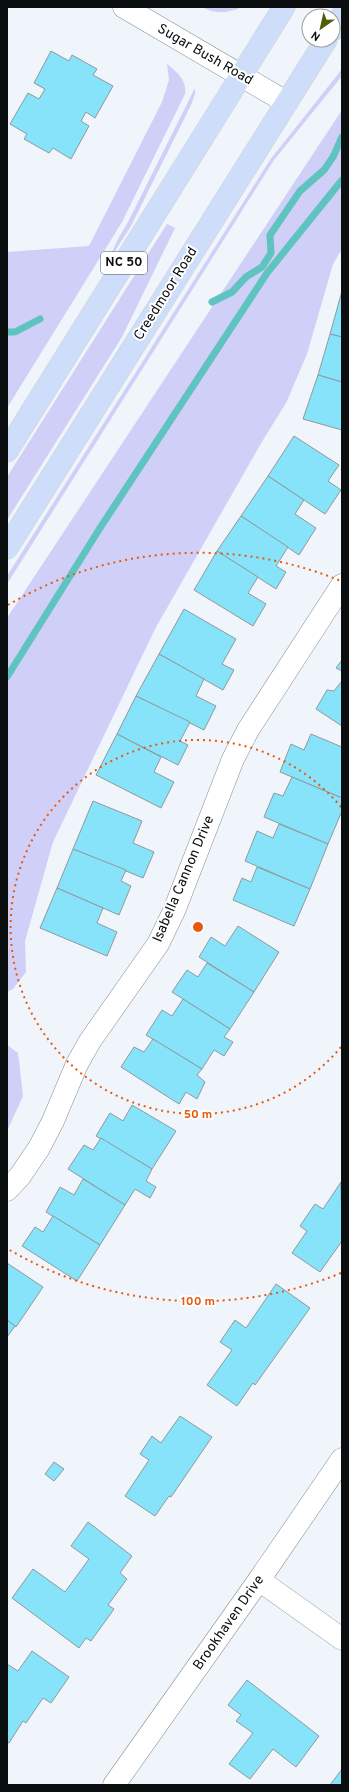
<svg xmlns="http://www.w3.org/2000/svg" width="349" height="1792" viewBox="0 0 349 1792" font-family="Overpass,sans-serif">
  <rect width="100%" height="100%" fill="#eff5fa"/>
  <g fill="#cfcff8">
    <path d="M 202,7 L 240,7 L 238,9 C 225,13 214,14 202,7 Z"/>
    <path d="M 167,64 C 177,72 187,80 185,94 L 122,222 L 7,408 L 7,252 L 89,246 L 162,102 L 169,80 Z"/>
    <path d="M 342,69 L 342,76 L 274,160 L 7,584 L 7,576 L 270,160 Z"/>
    <path d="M 195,88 L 195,94 L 191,105 L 131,226 L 106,265 L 118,239 L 128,222 Z"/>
    <path d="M 342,110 L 342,249 L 333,264 L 307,354 L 286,403 L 263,440 L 155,629 L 53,842 L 25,941 L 26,972 L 13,989 L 7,992 L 7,618 Z"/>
    <path d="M 167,224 L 175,228 L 122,337 L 7,520 L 7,477 Z"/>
    <path d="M 7,1045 L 18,1053 L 23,1096 L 7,1131 Z"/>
  </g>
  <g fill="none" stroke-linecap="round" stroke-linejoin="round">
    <g stroke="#5fc3bf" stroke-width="7">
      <path d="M 212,302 L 232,292 L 246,277 L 262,267 L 271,253 L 270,235 L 300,191 L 324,170 L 333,157 L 342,137"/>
      <path d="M 7,332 L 15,332 L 40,319"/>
      <path d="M 7,677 L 100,528 L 267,273 L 342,180"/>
    </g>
  </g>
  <g fill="#86e3f9" stroke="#91999b">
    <path d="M 51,51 L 69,61 L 72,55 L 97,69 L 93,75 L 113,86 L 95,118 L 86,112 L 81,121 L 89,126 L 71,159 L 53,148 L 49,153 L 24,139 L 27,134 L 10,124 L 28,93 L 39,99 L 45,89 L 34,83 Z"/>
    <path d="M 342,291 L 342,337 L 330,334 Z"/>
    <path d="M 330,334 L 342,337 L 342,382 L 318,375 Z"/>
    <path d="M 318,375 L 342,382 L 342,430 L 303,419 Z"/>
    <path d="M 294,436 L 339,465 L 328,481 L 341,490 L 325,514 L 268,476 Z"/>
    <path d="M 268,476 L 304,500 L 295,514 L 316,528 L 299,555 L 241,516 Z"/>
    <path d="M 241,516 L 288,547 L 276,566 L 286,572 L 276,589 L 217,551 Z"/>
    <path d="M 217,551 L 258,577 L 248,593 L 266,604 L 253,626 L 194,590 Z"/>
    <path d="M 184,609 L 236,639 L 222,664 L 234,670 L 223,690 L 159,654 Z"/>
    <path d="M 159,654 L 204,679 L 196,696 L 216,706 L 204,730 L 136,696 Z"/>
    <path d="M 342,660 L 342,671 L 336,668 Z"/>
    <path d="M 342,681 L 342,726 L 316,709 L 327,690 L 334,691 Z"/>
    <path d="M 136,696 L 190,722 L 180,741 L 188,745 L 178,765 L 117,734 Z"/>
    <path d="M 117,734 L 161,757 L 154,772 L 174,782 L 161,808 L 96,775 Z"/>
    <path d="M 311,734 L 342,747 L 342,798 L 280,772 L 291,744 L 304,750 Z"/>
    <path d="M 292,777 L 342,798 L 342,811 L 328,844 L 264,817 L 274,793 L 283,796 Z"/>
    <path d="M 93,801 L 142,821 L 133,843 L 154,852 L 143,878 L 73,849 Z"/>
    <path d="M 279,824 L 328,844 L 310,889 L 245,861 L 257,831 L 273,838 Z"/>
    <path d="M 73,849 L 126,870 L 121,881 L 131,886 L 119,915 L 57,888 Z"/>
    <path d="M 257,867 L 310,889 L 294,926 L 233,900 L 242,878 L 251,882 Z"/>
    <path d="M 57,888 L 103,908 L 97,923 L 117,932 L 107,956 L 40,928 Z"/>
    <path d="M 238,926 L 279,952 L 254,992 L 199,957 L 211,937 L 225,946 Z"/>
    <path d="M 207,963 L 254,992 L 230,1029 L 172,992 L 187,970 L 198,977 Z"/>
    <path d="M 183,999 L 230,1029 L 224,1037 L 233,1042 L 224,1056 L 214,1050 L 202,1069 L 146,1035 L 162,1010 L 172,1016 Z"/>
    <path d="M 153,1039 L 202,1069 L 197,1075 L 205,1082 L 197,1099 L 186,1092 L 179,1104 L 121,1067 L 134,1047 L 144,1052 Z"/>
    <path d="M 132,1105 L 176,1131 L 152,1169 L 96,1136 L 110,1113 L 123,1121 Z"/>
    <path d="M 101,1138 L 152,1169 L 146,1181 L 156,1187 L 150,1198 L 135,1189 L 125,1205 L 68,1169 L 84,1145 L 93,1150 Z"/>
    <path d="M 83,1179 L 125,1205 L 100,1245 L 46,1212 L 60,1187 L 74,1195 Z"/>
    <path d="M 341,1182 L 342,1241 L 320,1272 L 292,1253 L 307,1231 L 300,1226 L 315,1204 L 323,1209 Z"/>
    <path d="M 53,1216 L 100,1245 L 77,1281 L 22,1246 L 35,1227 L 43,1232 Z"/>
    <path d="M 7,1263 L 43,1287 L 16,1327 L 7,1320 Z"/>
    <path d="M 276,1284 L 310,1308 L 255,1385 L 253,1383 L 237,1406 L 207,1385 L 232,1350 L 220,1342 L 235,1320 L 246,1328 Z"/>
    <path d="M 7,1320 L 15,1326 L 7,1337 Z"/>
    <path d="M 180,1416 L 212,1437 L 171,1497 L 169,1496 L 155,1516 L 125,1496 L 149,1460 L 140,1454 L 152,1436 L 161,1443 Z"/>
    <path d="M 54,1462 L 64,1469 L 54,1481 L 45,1474 Z"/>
    <path d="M 88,1522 L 132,1556 L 120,1573 L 127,1579 L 108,1605 L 114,1609 L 91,1641 L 86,1638 L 79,1648 L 12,1598 L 33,1569 L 65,1592 L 89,1559 L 71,1546 Z"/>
    <path d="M 32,1651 L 69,1677 L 51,1703 L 43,1698 L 26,1723 L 23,1721 L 9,1743 L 7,1742 L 7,1664 L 18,1671 Z"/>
    <path d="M 247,1680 L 319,1736 L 296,1767 L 273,1749 L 250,1779 L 229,1764 L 253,1733 L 236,1721 L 241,1715 L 228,1705 Z"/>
    <path d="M 342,1769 L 342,1785 L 330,1785 Z"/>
  </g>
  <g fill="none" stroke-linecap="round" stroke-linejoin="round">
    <defs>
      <g id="street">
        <path d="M 7,1190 L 20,1176 L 39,1148 L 53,1121 L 77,1064 L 90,1041 L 158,944 L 174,911 L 233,759 L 248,730 L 342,585"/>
        <path d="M 259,1580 L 342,1639"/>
        <path d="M 114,1785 L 259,1580 L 342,1459"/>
      </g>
      <path id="secondary" d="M 124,7 L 286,102"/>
      <g id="primary">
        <path d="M 333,30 L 342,16"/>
        <path d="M 7,451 L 284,7"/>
        <path d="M 7,548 L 326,40"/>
      </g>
    </defs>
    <use href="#street" stroke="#888e92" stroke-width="23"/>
    <use href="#secondary" stroke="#888e92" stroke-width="23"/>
    <use href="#primary" stroke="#cecfcf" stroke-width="23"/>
    <use href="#street" stroke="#fff" stroke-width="22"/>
    <use href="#secondary" stroke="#fff" stroke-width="22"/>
    <use href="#primary" stroke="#cdddfa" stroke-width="22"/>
  </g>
  <g fill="none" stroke="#e8590c" stroke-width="2" stroke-dasharray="2 4">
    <path d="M341 1047A187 187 0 1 1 341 807"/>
    <path d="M341 1273A374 374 0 0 1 8 1249M8 605A374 374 0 0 1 341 581"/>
  </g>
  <g text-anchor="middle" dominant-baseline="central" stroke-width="4" stroke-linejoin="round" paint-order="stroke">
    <rect fill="#fff" stroke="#545657" stroke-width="1" x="101" y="252" width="46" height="22" rx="3"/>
    <g font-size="13" font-weight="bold" fill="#0b0e0f">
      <text x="124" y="263">NC 50</text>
    </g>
    <g font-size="14" fill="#0b0e0f" stroke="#fff">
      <text transform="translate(205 55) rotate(30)">Sugar Bush Road</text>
      <text transform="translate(166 294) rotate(-58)">Creedmoor Road</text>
      <text transform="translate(184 879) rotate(-67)">Isabella Cannon Drive</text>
      <text transform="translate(229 1623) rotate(-55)">Brookhaven Drive</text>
    </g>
  </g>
  <circle cx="198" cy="927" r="6" fill="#e8590c" stroke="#fff" stroke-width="2"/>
  <g font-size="12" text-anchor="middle" font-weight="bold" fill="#e8590c" stroke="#fff" stroke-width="4" stroke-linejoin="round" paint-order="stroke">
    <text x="198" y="1118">50 m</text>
    <text x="198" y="1305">100 m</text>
  </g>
  <rect width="349" height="1792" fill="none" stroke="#0b0e0f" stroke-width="16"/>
  <g transform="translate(321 28) rotate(214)"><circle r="19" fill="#ffffff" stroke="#9d9f9f"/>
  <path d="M0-3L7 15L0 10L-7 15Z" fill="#4e6006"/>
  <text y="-6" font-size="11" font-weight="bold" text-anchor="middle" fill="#0b0e0f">N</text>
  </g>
</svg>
